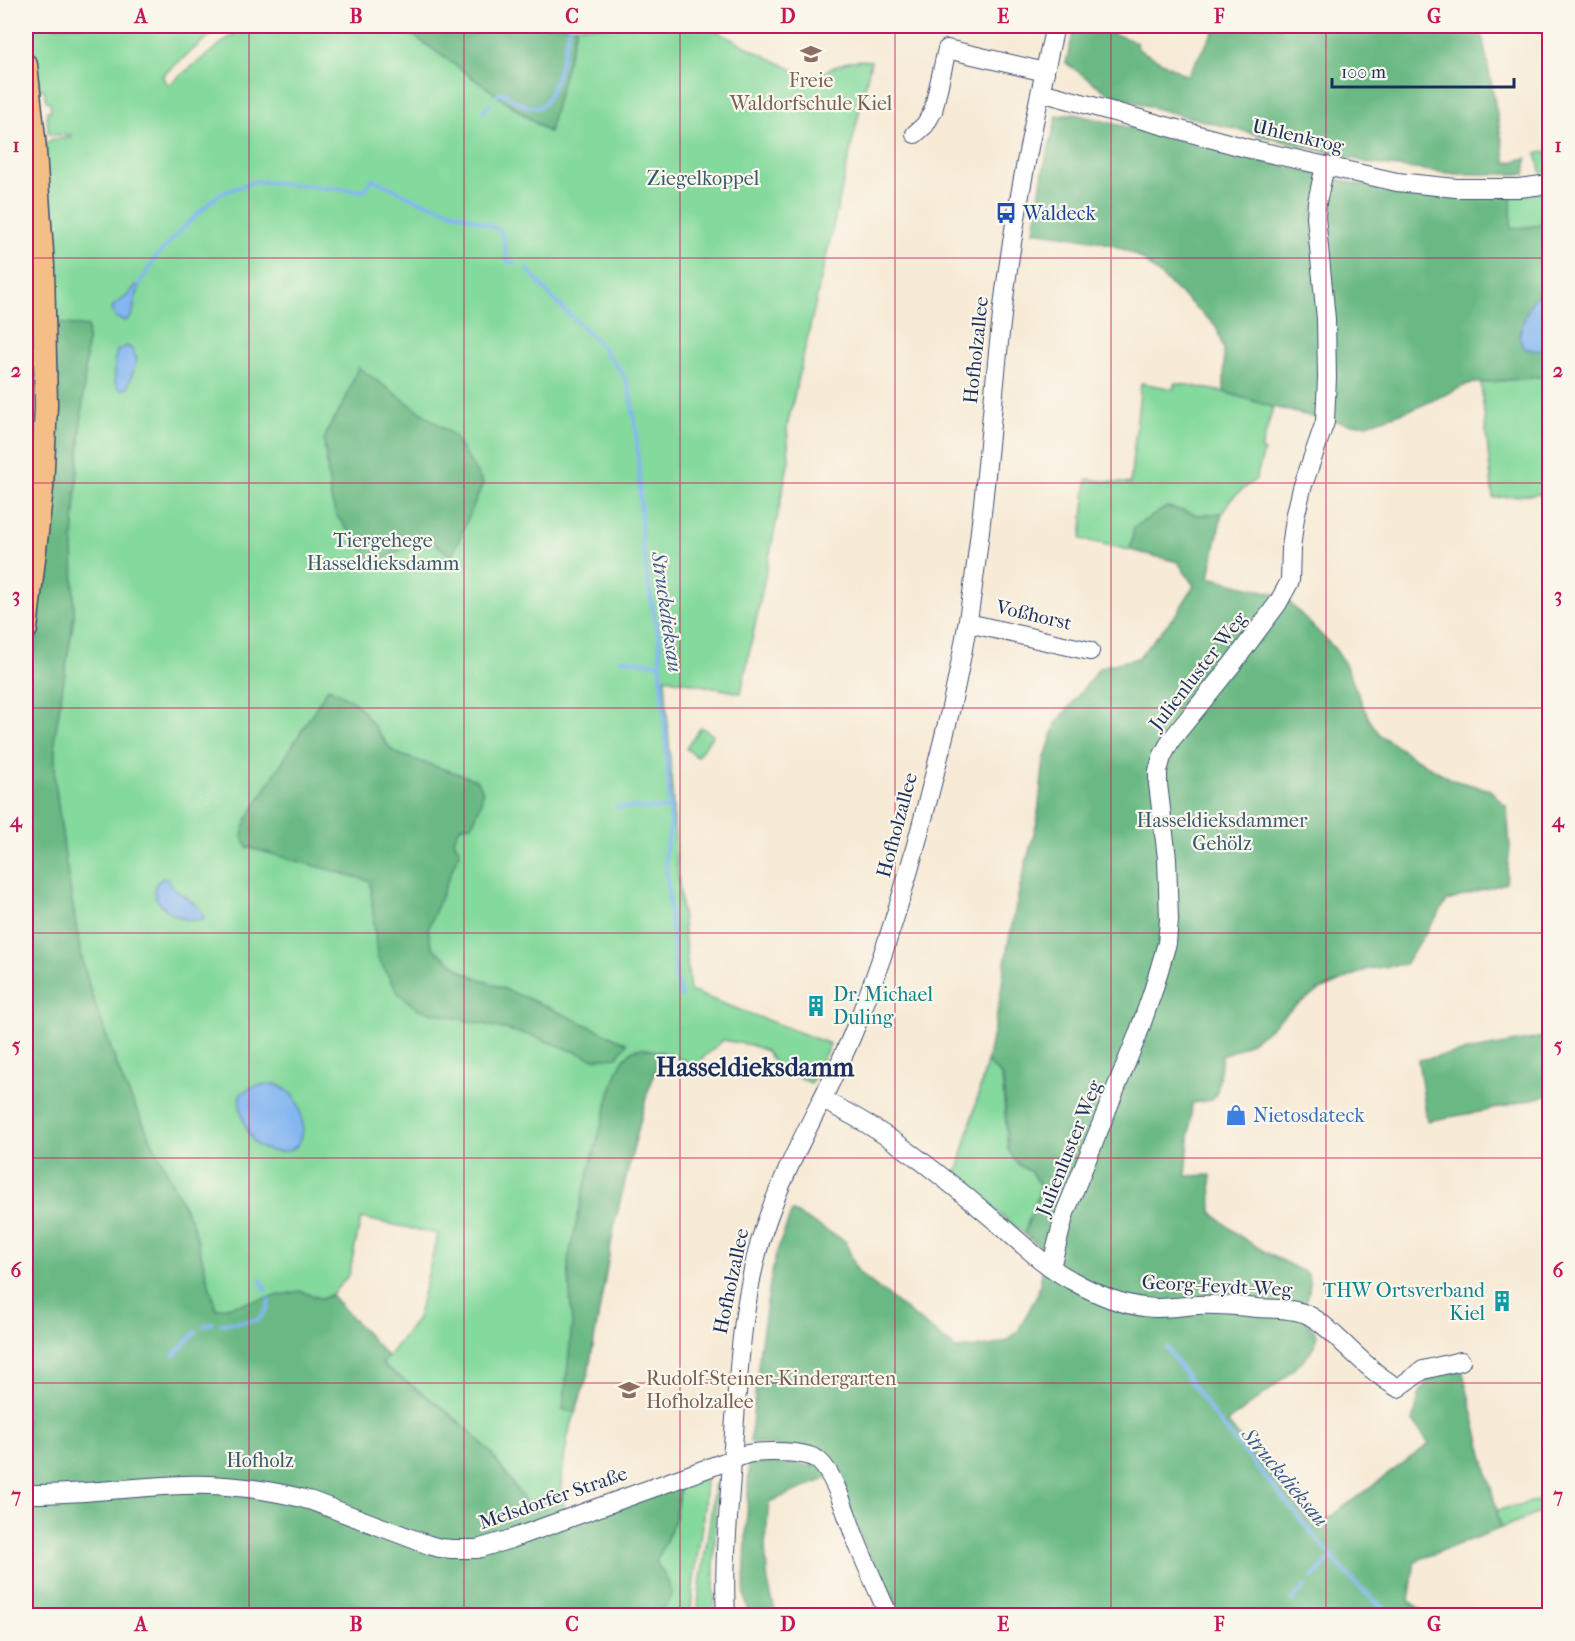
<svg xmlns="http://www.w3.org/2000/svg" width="1575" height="1641" viewBox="0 0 1575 1641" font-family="'IM FELL French Canon',serif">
  <rect width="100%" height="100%" fill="#fbf7ec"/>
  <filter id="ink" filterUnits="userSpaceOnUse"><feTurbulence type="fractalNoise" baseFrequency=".0167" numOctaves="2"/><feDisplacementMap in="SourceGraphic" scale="12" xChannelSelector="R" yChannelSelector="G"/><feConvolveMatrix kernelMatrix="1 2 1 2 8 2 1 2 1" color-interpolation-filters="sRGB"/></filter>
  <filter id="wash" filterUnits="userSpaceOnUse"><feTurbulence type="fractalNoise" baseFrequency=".008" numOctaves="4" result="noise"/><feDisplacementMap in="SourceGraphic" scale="24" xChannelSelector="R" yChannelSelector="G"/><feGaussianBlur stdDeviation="1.35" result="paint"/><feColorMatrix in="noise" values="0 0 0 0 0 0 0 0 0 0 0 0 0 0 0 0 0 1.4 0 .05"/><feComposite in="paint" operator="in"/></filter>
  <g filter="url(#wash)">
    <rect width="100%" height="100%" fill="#f7ead6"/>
    <g fill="#84d99c" stroke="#50847d" stroke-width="1.5">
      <path d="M 28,26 L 221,26 L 162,76 L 168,85 L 244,26 L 388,26 L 406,30 L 548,132 L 577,26 L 707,26 L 751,49 L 812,79 C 832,68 848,57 871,61 L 787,427 L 789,460 L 741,693 L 665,678 L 676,854 L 690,991 L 830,1044 L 811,1083 L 779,1069 L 766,1051 L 751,1045 L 723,1040 L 695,1065 L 662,1052 L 647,1094 L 615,1221 L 588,1374 L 568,1435 L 561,1479 L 562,1498 L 531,1510 C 517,1491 505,1471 490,1453 C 461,1417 418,1391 382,1364 L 417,1319 L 438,1234 L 361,1218 L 349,1275 L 331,1295 L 322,1299 L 300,1291 L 216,1310 L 193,1225 L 123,1082 L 91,993 L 81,956 L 66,864 L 55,782 L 55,735 L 74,616 L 73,537 L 88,328 L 51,322 L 45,143 L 53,139 L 70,138 L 71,135 L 50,135 L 48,132 L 47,111 L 51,111 L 50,102 L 46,101 L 44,89 L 40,90 Z"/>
      <path d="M 1549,151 L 1549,172 L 1541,173 L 1536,154 Z"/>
      <path d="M 1549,191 L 1549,224 L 1511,229 L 1511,196 Z"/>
      <path d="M 1549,376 L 1549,493 L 1493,498 L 1481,383 Z"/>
      <path d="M 1141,383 L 1174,389 L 1175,383 L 1224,392 L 1273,407 L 1261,450 L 1264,451 L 1256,479 L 1232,498 L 1222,513 L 1198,515 L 1167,507 L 1135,527 L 1130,550 L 1081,539 L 1087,479 L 1130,484 Z"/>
      <path d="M 701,727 L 713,735 L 697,757 L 686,748 Z"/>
      <path d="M 987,1062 L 1002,1077 L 1008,1150 L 1018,1164 L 1031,1172 L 1041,1186 L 1024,1234 L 956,1178 Z"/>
      <path d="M 705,1479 C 706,1525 692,1570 691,1615 L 658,1615 L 672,1597 L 656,1562 L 673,1525 L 681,1483 Z"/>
      <path d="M 713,1484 L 716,1485 L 714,1571 L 715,1615 L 698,1615 C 698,1571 713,1528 713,1484 Z"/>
      <path d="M 1549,1498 L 1549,1509 L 1501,1528 L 1497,1510 Z"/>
    </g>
    <g fill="#6bb984" stroke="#437471" stroke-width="1.5">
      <path d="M 388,26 L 577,26 L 549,132 L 406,30 Z"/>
      <path d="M 1075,26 L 1093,26 L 1136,42 L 1138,49 L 1187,76 L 1217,26 L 1474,26 L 1476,35 L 1482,34 L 1506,163 L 1527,158 L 1525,174 L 1457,174 L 1373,164 L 1161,110 L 1108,93 L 1066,63 Z"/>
      <path d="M 1074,114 L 1357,184 C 1410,194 1457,196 1511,196 L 1511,229 L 1549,224 L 1549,286 L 1542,289 L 1545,349 L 1549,346 L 1549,376 L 1468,384 L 1416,408 L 1367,424 L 1351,424 L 1313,417 L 1273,407 L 1224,392 L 1224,349 L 1216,326 L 1142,259 C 1109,238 1071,237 1034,231 L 1043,172 L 1057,116 Z"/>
      <path d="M 51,322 L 88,327 L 73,537 L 74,616 L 55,735 L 55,782 L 66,864 L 81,956 L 91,993 L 123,1082 L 193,1225 L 216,1309 L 300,1291 L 322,1299 L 331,1295 L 388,1357 L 382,1364 L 441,1407 L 468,1430 L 490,1452 L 531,1510 L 562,1498 L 569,1521 L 681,1483 L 673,1525 L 656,1562 L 668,1581 L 672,1597 L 658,1615 L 26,1615 L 26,765 L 34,726 L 26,724 L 26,720 L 34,662 L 37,625 Z"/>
      <path d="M 358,367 L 453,435 L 483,483 L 452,556 L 425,537 L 383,559 L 368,556 L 336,515 L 331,499 L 324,441 L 328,429 L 345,401 Z"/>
      <path d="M 1167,507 L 1198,515 L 1222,513 L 1209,577 L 1283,596 L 1335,649 L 1345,664 L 1369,719 L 1380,735 L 1416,759 L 1453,780 L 1490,790 L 1507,807 L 1510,847 L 1506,883 L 1447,901 L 1405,964 L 1368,969 L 1320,990 L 1295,1006 L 1263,1034 L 1244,1046 L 1222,1056 L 1217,1093 L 1212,1100 L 1192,1103 L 1186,1176 L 1211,1175 L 1212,1213 L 1238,1235 L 1265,1252 L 1308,1274 C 1310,1287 1311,1299 1301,1308 L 1309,1325 L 1317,1334 L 1315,1346 L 1306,1357 L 1274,1387 L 1227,1422 L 1315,1528 L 1429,1444 L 1413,1421 L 1420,1392 L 1428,1380 L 1462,1369 L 1501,1528 L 1415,1561 L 1409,1601 L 1429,1615 L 897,1615 L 833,1476 L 769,1502 L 765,1547 L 768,1583 L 776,1615 L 748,1616 L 744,1588 L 749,1464 C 770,1462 793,1460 813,1467 L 807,1452 L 750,1442 L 760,1349 L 770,1283 L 776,1254 L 792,1211 L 845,1241 L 858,1272 L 956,1349 L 990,1346 L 1007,1341 L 1018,1331 L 1038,1293 L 1046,1252 L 1024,1234 L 1041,1186 L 1031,1172 L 1018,1164 L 1008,1150 L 1003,1077 L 987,1062 L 999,1004 L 1008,944 L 1021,882 L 1037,822 L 1044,760 L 1056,724 L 1100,667 L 1138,658 L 1177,613 L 1194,586 L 1178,562 L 1130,550 L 1134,527 Z"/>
      <path d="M 328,688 C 338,693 348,697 357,705 C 372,719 380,739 395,753 L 474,779 C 491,789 478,811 472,825 L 461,826 L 454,839 L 456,845 L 460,850 L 428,929 L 430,939 L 433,948 L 465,973 L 534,1001 L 627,1043 L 617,1057 L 594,1059 L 533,1036 L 418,1009 L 399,994 L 377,957 L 370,881 L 247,847 L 242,836 L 247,819 Z"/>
      <path d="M 1549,1036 L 1549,1095 L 1485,1111 L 1427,1121 L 1418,1060 Z"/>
      <path d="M 642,1048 L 663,1052 L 647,1094 L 615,1221 L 588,1374 L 575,1412 L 563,1410 L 572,1325 L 568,1260 L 583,1193 L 610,1094 L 618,1070 L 624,1059 L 633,1050 Z"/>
    </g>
    <g fill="#84b6f1" stroke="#5072a8" stroke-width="1.5">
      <path d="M 139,285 L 140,286 C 139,291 136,295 135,300 C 133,309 135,316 125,321 L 116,318 L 112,310 L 113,306 L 127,296 L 136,286 Z"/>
      <path d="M 1549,286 L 1549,346 C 1541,353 1532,351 1523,347 L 1519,336 C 1524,319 1531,293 1549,286 Z"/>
      <path d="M 127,346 L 132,349 L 137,359 L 128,387 L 121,390 L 115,383 L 115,359 L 117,351 Z"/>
      <path d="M 163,878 L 167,879 C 175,896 201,901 204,919 C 200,919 194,920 190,920 C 173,919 138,893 163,878 Z"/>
      <path d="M 275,1084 C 290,1090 298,1098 301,1114 C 303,1122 304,1133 300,1141 C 293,1156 264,1154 255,1143 C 245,1131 239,1110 240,1095 C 251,1085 261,1085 275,1084 Z"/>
    </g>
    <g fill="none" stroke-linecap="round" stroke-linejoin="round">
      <g stroke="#84b6f1" stroke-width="4">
        <path d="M 497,96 L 501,93 L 505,94 C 514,100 527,110 539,107 C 554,104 566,41 570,26"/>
        <path d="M 483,112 L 490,104"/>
        <path d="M 527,268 L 553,299 L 597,341 L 623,374 L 629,388 L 636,429 L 639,470 L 642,540 L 651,600 L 659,638 L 671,824 L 665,854 L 676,979 L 681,997"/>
        <path d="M 139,285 L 156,257 L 185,226 L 218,195 L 255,181 L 364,191 L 372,179 L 417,200 L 466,216 L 502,231 L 508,262 L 515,263"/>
        <path d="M 621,659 L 661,664"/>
        <path d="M 616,807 L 670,809"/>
        <path d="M 261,1279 L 266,1291"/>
        <path d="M 221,1324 L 258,1320 L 268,1308 L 269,1300"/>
        <path d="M 204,1326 L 212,1323"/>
        <path d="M 1167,1348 L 1213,1414 L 1311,1532 L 1352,1580 L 1392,1616"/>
        <path d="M 174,1355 L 196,1332"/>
        <path d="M 1312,1578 L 1332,1557"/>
        <path d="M 1292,1601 L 1305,1586"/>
      </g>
    </g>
  </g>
  <g filter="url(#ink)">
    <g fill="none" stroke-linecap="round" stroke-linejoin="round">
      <defs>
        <g id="minor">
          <path d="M 1041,92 L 1246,148 L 1397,182 L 1456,188 L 1519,188 L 1550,184"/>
          <path d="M 915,134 L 925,125 L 933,111 L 947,49 L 1045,72"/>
          <path d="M 968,623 L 1090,651"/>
          <path d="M 822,1100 C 885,1129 940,1174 993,1219 C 1018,1240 1043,1265 1071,1280 C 1094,1293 1118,1304 1144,1307 C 1162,1310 1179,1306 1198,1305 C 1217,1304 1237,1306 1257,1308 C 1273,1309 1291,1308 1306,1314 C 1320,1320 1331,1332 1342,1342 C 1360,1359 1377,1376 1398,1388 L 1423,1370 L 1461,1361"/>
          <path d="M 1051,1267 L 1065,1213 L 1138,1034 L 1153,991 L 1167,943 L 1169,920 L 1167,858 L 1158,784 L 1158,771 L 1162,757 L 1171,740 L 1234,662 L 1278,603 L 1290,581 L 1291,548 L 1295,518 L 1302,488 L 1325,422 L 1327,378 L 1326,319 L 1316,217 L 1317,202 L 1325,166"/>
          <path d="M 26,1494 C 78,1495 130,1487 183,1485 C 222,1483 274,1490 312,1501 L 429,1545 L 440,1548 L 452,1549 L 477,1549 L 511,1539 L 747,1454 C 763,1451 807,1450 819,1461 C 836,1476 847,1518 856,1540 C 866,1565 878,1591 889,1616"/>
          <path d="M 726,1616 C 723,1563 729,1512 732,1460 C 738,1383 740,1306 763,1232 C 785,1164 823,1103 851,1038 C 894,936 921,830 947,724 C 979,595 986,464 1000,333 C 1011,229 1032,127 1055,26"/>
        </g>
        <path id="major" d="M 26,65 L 34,138 L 43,266 L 46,405 L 42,488 L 26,629"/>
      </defs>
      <use href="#minor" stroke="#3c4b70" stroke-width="20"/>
      <use href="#major" stroke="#3c4b70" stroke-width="25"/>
      <use href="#minor" stroke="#fff" stroke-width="18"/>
      <use href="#major" stroke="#f6be87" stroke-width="22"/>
    </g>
  </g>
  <path fill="none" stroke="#c2185b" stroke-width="1.5" stroke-opacity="0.55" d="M 249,26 L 249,1616M 464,26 L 464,1616M 680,26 L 680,1616M 895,26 L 895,1616M 1111,26 L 1111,1616M 1326,26 L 1326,1616M 26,258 L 1550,258M 26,483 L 1550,483M 26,708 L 1550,708M 26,933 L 1550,933M 26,1158 L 1550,1158M 26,1383 L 1550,1383"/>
  <defs>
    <symbol id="school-bare" viewBox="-9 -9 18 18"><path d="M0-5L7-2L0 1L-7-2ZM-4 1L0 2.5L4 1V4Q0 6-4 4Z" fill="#8d6e63" stroke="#fbf7ec" stroke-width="2.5" paint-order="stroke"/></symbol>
    <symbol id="bus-bare" viewBox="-9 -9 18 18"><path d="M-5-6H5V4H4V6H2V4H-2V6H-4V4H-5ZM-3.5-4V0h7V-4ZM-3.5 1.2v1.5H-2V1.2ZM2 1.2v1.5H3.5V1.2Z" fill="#1a4fb4" stroke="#fbf7ec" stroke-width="2.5" paint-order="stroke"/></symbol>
    <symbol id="building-bare" viewBox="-9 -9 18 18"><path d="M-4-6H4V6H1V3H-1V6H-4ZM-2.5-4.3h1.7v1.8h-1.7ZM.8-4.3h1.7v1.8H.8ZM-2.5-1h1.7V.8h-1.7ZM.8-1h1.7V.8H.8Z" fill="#0f9aa8" stroke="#fbf7ec" stroke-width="2.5" paint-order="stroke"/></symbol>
    <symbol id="shop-bare" viewBox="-9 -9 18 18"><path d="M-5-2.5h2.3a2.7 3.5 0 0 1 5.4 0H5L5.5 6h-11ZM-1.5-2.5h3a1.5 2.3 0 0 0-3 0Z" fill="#3f7fe0" stroke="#fbf7ec" stroke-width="2.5" paint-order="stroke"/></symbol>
  </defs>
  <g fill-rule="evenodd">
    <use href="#school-bare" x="796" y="39" width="30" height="30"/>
    <use href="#bus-bare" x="991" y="198" width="30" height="30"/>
    <use href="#building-bare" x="801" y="991" width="30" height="30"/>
    <use href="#shop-bare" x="1221" y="1100" width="30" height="30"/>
    <use href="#building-bare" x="1487" y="1286" width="30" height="30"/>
    <use href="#school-bare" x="614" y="1375" width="30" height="30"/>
  </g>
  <g text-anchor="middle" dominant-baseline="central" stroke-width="4.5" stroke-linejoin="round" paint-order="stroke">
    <g font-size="20" fill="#785e54" stroke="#fbf7ec">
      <text x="811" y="80">Freie<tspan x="811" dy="23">Waldorfschule Kiel</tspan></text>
      <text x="646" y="1378" text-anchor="start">Rudolf-Steiner-Kindergarten<tspan x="646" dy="23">Hofholzallee</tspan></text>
    </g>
    <g font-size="20" fill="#1b2f5e" stroke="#fbf7ec">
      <text transform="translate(1298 136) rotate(13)">Uhlenkrog</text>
      <text transform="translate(976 350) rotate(-84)">Hofholzallee</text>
      <text transform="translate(1034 615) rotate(13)">Voßhorst</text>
      <text transform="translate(1198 671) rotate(-52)">Julienluster Weg</text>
      <text transform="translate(897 825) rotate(-75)">Hofholzallee</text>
      <text transform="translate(1069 1148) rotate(-68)">Julienluster Weg</text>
      <text transform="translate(731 1281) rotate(-78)">Hofholzallee</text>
      <text transform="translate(1217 1286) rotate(3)">Georg-Feydt-Weg</text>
      <text transform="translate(553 1498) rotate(-19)">Melsdorfer Straße</text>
    </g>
    <g font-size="20" fill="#355a6e" stroke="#fbf7ec">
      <text x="703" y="178">Ziegelkoppel</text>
      <text x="383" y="540">Tiergehege<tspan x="383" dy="23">Hasseldieksdamm</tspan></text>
      <text x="1222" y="820">Hasseldieksdammer<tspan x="1222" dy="23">Gehölz</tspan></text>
      <text x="260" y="1460">Hofholz</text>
    </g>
    <g font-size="20" fill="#164399" stroke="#fbf7ec" text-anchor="start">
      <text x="1023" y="213">Waldeck</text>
    </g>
    <g font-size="20" fill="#0d838f" stroke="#fbf7ec" text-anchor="start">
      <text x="833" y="994">Dr. Michael<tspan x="833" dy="23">Duling</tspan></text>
      <text x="1485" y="1290" text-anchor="end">THW Ortsverband<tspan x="1485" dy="23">Kiel</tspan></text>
    </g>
    <g font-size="20" fill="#366cbe" stroke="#fbf7ec" text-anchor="start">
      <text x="1253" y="1115">Nietosdateck</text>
    </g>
    <g font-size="21" font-style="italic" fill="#3a588a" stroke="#fbf7ec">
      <text transform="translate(667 612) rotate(82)">Struckdieksau</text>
      <text transform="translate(1285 1477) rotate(50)">Struckdieksau</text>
    </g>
    <g font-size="26" font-weight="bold" fill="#1b2f5e" stroke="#fbf7ec">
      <text x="755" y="1067">Hasseldieksdamm</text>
    </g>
  </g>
  <rect width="1575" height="1641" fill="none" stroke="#fbf7ec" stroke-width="66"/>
  <path d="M1332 78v9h182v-9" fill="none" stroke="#1b2f5e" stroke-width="3"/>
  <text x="1341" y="78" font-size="18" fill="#1b2f5e" stroke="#fbf7ec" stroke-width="4.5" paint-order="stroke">100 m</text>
  <rect x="33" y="33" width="1509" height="1575" fill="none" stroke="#c2185b" stroke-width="2"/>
  <g font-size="20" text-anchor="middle" font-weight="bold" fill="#c2185b">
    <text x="141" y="23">A</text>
    <text x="356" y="23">B</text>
    <text x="572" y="23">C</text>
    <text x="788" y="23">D</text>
    <text x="1003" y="23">E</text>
    <text x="1219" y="23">F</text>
    <text x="1434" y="23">G</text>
    <text x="16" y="152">1</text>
    <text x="1558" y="152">1</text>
    <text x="16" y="377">2</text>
    <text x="1558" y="377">2</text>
    <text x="16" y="602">3</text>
    <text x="1558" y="602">3</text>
    <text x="16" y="827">4</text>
    <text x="1558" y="827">4</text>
    <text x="16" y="1052">5</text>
    <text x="1558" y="1052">5</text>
    <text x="16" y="1277">6</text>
    <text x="1558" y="1277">6</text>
    <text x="16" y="1502">7</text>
    <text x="1558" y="1502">7</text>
    <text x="141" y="1631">A</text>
    <text x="356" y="1631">B</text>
    <text x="572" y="1631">C</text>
    <text x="788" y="1631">D</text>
    <text x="1003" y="1631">E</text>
    <text x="1219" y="1631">F</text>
    <text x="1434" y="1631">G</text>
  </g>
</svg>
